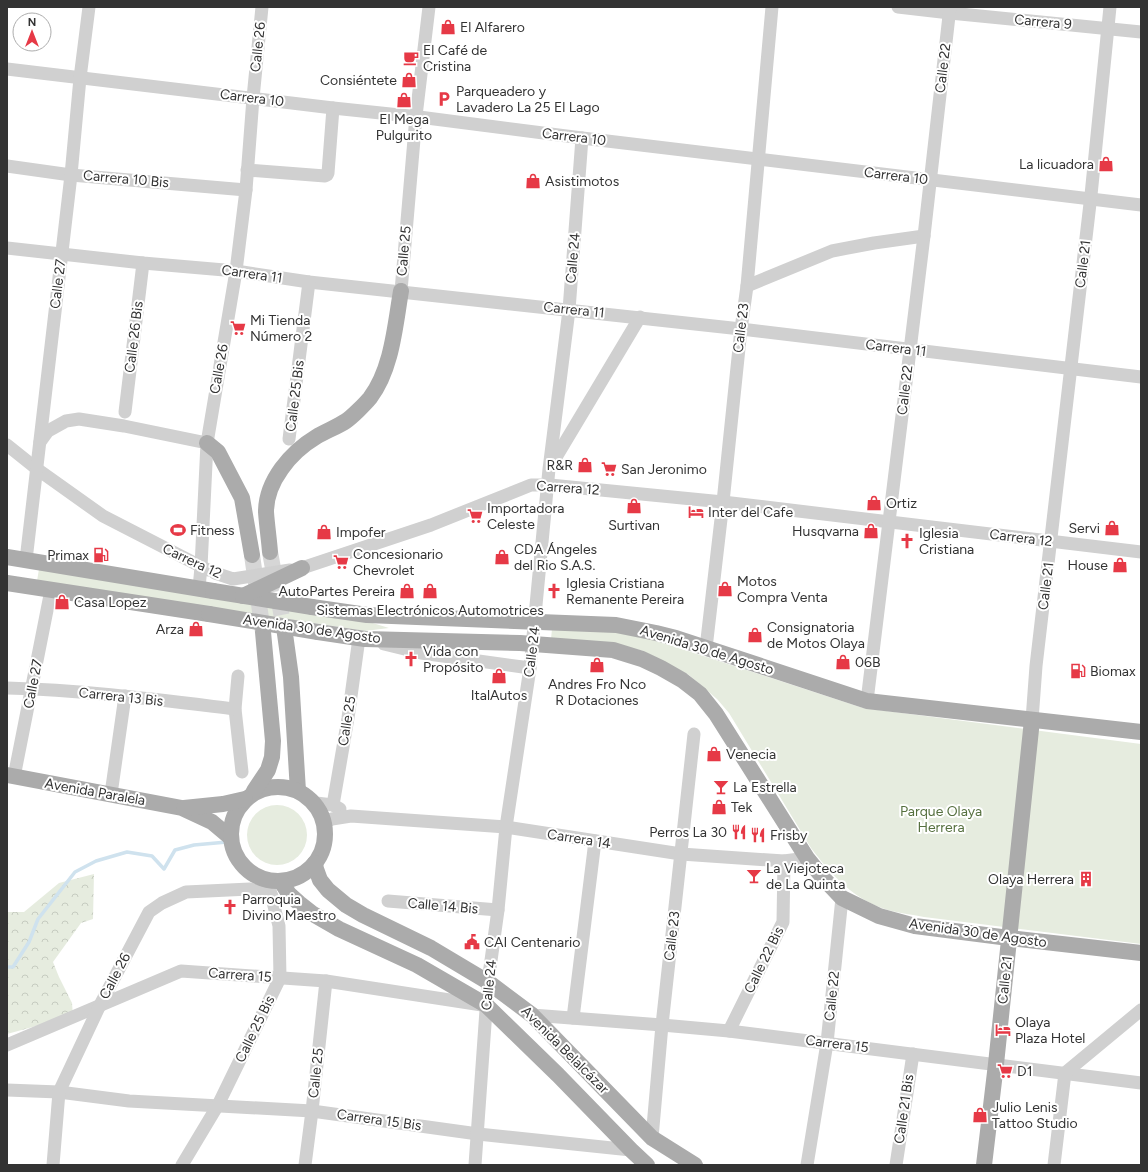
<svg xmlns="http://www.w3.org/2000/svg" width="1148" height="1172" viewBox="0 0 1148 1172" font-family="Figtree,sans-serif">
  <defs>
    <pattern id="forest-crowns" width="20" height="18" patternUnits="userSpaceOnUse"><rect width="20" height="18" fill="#e6ecdf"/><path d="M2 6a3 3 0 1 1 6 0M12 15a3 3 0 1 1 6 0" fill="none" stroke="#c6cbc0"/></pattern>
  </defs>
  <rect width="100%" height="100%" fill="#fff"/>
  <g fill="#e6ecdf">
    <path d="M 39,569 L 366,621 L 389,628 L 365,631 L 37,581 Z"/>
    <path d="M 552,629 L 615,631 L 648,638 L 863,708 L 1141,744 L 1141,944 L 924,917 C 910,914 895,913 882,908 C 851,897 830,873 811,848 L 729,713 L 717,699 L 689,675 L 643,651 L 635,649 L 551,639 Z"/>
    <circle cx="277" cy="835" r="30"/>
  </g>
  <path fill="url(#forest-crowns)" d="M 94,874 L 93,919 L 81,923 L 53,962 L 59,977 L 72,1003 L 73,1016 L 7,1034 L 7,912 L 24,912 L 59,883 Z"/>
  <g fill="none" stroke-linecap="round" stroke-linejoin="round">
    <path stroke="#cfe2ee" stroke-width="3.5" d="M 7,967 L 13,967 L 29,942 L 38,919 L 75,872 L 96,861 L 127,852 L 152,856 L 164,869 L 175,850 L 194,845 L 227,842"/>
    <g stroke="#d6d6d6" stroke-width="16" stroke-dasharray="16 8" stroke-linecap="butt">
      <path d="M 270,552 L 285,634"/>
      <path d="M 252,555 L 263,632"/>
    </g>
    <g stroke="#d0d0d0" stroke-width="13">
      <path d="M 898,7 L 950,13 L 1141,32"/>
      <path d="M 7,69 L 333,108 L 419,117 L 582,138 L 1141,205"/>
      <path d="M 7,166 L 71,175 L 246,190"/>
      <path d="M 247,170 L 325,176 L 327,175 L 328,173 L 333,108"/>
      <path d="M 7,248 L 143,263 L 236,271 L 309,282 L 741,329 L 1141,377"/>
      <path d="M 747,286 L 832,251 L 874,243 L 924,236"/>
      <path d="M 401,291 L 416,116 L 429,7"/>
      <path d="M 125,412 L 143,263"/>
      <path d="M 289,439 L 309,282"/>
      <path d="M 40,442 L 48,431 L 66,421 L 79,419 L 124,426 L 207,443"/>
      <path d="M 7,445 L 37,469 L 103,516 L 208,570"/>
      <path d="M 552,464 L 640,317"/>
      <path d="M 26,560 L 71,175 L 80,78 L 89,7"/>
      <path d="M 302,568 L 431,525 L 531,485 L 550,485 L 723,502 L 1141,552"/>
      <path d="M 199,588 L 201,567 L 207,443 L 236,271 L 246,190 L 253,98 L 262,7"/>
      <path d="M 384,644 L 421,653 L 530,668"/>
      <path d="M 706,648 L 723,502 L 741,329 L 747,286 L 772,7"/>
      <path d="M 238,676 L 235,709 L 242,772"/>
      <path d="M 7,688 C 84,690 160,700 235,709"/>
      <path d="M 867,701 L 924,236 L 950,7"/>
      <path d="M 1032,720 L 1036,666 L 1091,195 L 1110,7"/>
      <path d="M 14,777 L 51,590"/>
      <path d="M 111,794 L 125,696"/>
      <path d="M 316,803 L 333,805 L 340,809"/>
      <path d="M 333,805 L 348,718 L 359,638"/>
      <path d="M 323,823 L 332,819 L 351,816 L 506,827 L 681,854 L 784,861 L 807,858"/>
      <path d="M 388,901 L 498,910"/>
      <path d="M 532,1015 L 662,1025 L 729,1031 L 1141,1083"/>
      <path d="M 573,1018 L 595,841"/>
      <path d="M 729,1031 L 783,922 L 784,861"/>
      <path d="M 7,1045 L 181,971 L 326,981 L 482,1005"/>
      <path d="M 7,1090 L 59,1092 L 129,1101 L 312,1111 L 478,1134 L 631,1150"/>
      <path d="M 652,1138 L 662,1025 L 694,734"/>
      <path d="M 53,1165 L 59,1092 L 100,1005 L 149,912 L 162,903 L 186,892 L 250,889 L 272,896"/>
      <path d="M 182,1165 L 218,1105 L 280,978 L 279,926 L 268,882"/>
      <path d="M 305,1165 L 312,1111 L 326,981"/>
      <path d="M 475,1165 L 488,982 L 498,910 L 506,827 L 530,668 L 549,469 L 569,310 L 582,138"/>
      <path d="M 807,1165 L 827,1043 L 842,898"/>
      <path d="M 896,1165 L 913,1054"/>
      <path d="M 1054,1165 L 1065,1073 L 1141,1010"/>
    </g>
    <g stroke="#ababab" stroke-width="16">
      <path d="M 207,443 L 218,452 L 242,498 L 252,555"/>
      <path d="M 270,552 C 269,539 267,526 266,512 C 266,481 291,452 316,437 C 326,431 337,427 346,421 C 352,417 365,404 370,398 C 392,369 395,326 401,291"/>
      <path d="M 7,557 L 213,591"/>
      <path d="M 7,583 L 209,614"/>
      <path d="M 312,607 L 367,615 L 616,625 L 656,633 L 676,638 L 867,701 L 1141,732"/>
      <path d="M 318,632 L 365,639 L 520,643 L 613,650 L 642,659 L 661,668 L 682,680 L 700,694 L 716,714 L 807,858 L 824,879 L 842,898 L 879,916 L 915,926 L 1009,938 L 1141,953"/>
      <path d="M 285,634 L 291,677 L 298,791"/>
      <path d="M 7,775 L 182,808 L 212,822 L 231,838"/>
      <circle cx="278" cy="834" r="47"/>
      <path d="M 254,791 L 268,770 L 272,757 L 273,741 L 263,632"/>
      <path d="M 184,808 L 223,804 L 245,799"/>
      <path d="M 315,863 L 316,869 L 320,880 L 328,890 L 346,905 L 363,915 L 431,948 L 488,982 L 532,1015 L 652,1138 L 695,1165"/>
      <path d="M 282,883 L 289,894 L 299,903 L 313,914 L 339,929 L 417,965 L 486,1005 L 558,1075 L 631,1150 L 647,1165"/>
      <path d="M 984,1165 L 996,1064 L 1032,720"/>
    </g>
    <path stroke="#d0d0d0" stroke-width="13" d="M 215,573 L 233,579 L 290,570"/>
    <g stroke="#ababab" stroke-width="16">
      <path d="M 213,591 L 312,607"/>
      <path d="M 243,596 L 302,568"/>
      <path d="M 209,614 L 318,632"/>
    </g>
  </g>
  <defs>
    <symbol id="shop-bare" viewBox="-9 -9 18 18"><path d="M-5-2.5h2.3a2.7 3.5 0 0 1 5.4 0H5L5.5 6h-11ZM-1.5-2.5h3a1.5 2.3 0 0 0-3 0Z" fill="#e63946" stroke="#fff" stroke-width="2.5" paint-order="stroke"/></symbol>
    <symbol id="cafe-bare" viewBox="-9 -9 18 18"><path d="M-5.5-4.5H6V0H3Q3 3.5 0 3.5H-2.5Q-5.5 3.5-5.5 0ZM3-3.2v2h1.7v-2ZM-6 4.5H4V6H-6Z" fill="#e63946" stroke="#fff" stroke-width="2.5" paint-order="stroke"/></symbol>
    <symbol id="parking-bare" viewBox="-9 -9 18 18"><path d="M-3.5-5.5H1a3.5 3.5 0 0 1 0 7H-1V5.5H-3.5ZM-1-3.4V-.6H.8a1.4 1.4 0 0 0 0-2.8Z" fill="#e63946" stroke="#fff" stroke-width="2.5" paint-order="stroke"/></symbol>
    <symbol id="supermarket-bare" viewBox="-9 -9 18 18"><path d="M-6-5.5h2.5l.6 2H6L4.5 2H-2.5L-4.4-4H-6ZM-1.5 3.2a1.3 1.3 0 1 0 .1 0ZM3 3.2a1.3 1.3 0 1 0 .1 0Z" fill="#e63946" stroke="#fff" stroke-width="2.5" paint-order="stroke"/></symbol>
    <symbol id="hotel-bare" viewBox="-9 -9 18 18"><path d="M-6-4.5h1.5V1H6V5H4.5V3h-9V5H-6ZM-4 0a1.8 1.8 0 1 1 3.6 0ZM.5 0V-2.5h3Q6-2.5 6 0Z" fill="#e63946" stroke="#fff" stroke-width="2.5" paint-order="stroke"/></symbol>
    <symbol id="stadium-bare" viewBox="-9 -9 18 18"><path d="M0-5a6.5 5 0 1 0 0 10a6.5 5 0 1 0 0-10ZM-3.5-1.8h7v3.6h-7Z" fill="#e63946" stroke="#fff" stroke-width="2.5" paint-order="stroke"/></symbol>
    <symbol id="church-bare" viewBox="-9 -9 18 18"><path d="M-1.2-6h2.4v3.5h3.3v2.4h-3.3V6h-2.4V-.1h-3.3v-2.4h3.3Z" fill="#e63946" stroke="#fff" stroke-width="2.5" paint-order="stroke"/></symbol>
    <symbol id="fuel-bare" viewBox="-9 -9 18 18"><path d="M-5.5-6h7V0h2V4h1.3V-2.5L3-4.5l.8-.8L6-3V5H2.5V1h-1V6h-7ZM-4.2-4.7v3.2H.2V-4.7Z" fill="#e63946" stroke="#fff" stroke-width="2.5" paint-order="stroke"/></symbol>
    <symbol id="bar-bare" viewBox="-9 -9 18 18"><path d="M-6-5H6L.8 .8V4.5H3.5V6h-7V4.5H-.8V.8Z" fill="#e63946" stroke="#fff" stroke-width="2.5" paint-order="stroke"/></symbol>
    <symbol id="restaurant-bare" viewBox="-9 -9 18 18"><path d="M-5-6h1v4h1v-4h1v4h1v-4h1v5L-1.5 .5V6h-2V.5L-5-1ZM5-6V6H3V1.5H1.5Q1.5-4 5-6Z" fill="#e63946" stroke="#fff" stroke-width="2.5" paint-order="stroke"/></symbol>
    <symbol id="building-bare" viewBox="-9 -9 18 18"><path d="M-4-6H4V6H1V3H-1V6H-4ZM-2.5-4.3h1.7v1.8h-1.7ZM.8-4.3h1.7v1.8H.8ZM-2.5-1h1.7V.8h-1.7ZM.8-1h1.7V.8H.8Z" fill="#e63946" stroke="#fff" stroke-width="2.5" paint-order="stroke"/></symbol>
    <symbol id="civic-bare" viewBox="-9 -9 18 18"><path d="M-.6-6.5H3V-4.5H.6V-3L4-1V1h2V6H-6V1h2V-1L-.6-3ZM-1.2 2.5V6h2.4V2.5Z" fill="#e63946" stroke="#fff" stroke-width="2.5" paint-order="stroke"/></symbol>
  </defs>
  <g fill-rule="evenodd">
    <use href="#shop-bare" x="437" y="16" width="22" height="22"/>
    <use href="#cafe-bare" x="400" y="47" width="22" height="22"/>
    <use href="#shop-bare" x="398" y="69" width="22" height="22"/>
    <use href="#parking-bare" x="433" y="88" width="22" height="22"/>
    <use href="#shop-bare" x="393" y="89" width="22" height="22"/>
    <use href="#shop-bare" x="1095" y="153" width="22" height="22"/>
    <use href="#shop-bare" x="522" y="170" width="22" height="22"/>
    <use href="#supermarket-bare" x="227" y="317" width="22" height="22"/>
    <use href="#shop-bare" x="574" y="454" width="22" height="22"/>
    <use href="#supermarket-bare" x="598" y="458" width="22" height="22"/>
    <use href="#shop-bare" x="863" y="492" width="22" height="22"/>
    <use href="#shop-bare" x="623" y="495" width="22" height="22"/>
    <use href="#hotel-bare" x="685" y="501" width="22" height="22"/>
    <use href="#supermarket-bare" x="464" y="505" width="22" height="22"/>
    <use href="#shop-bare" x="1101" y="517" width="22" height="22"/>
    <use href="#stadium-bare" x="167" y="519" width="22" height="22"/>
    <use href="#shop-bare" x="860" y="520" width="22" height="22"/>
    <use href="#shop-bare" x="313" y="521" width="22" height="22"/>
    <use href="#church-bare" x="896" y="530" width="22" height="22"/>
    <use href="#fuel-bare" x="90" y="544" width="22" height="22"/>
    <use href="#shop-bare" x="491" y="546" width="22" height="22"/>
    <use href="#supermarket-bare" x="330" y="551" width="22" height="22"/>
    <use href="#shop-bare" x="1109" y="554" width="22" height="22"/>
    <use href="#shop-bare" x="714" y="578" width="22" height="22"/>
    <use href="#shop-bare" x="396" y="580" width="22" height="22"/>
    <use href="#shop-bare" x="419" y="580" width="22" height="22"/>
    <use href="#church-bare" x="543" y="580" width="22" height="22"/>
    <use href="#shop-bare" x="51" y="591" width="22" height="22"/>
    <use href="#shop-bare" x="185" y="618" width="22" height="22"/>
    <use href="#shop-bare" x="744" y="624" width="22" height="22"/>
    <use href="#church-bare" x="400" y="648" width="22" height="22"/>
    <use href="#shop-bare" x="832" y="651" width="22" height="22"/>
    <use href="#shop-bare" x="586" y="654" width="22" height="22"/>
    <use href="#fuel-bare" x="1067" y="660" width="22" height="22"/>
    <use href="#shop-bare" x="488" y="665" width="22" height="22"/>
    <use href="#shop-bare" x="703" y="743" width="22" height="22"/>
    <use href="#bar-bare" x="710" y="776" width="22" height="22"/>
    <use href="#shop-bare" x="708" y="796" width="22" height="22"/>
    <use href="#restaurant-bare" x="728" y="821" width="22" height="22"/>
    <use href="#restaurant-bare" x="747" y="824" width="22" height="22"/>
    <use href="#bar-bare" x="743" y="865" width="22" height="22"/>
    <use href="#building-bare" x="1075" y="868" width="22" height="22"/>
    <use href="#church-bare" x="219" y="896" width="22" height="22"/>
    <use href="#civic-bare" x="461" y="931" width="22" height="22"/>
    <use href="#hotel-bare" x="992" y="1019" width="22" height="22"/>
    <use href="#supermarket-bare" x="994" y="1060" width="22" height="22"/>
    <use href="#shop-bare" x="969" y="1104" width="22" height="22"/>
  </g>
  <g text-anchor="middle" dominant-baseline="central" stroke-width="4" stroke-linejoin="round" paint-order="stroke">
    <g font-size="14" fill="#333" stroke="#fff">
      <text transform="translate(1043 22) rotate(5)">Carrera 9</text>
      <text transform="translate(258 47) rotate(-84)">Calle 26</text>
      <text transform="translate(943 68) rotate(-83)">Calle 22</text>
      <text transform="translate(252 98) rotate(7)">Carrera 10</text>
      <text transform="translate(574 137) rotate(7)">Carrera 10</text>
      <text transform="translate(896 176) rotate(7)">Carrera 10</text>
      <text transform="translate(126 179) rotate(5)">Carrera 10 Bis</text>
      <text transform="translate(404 251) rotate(-85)">Calle 25</text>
      <text transform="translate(573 258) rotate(-85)">Calle 24</text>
      <text transform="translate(1083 264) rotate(-83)">Calle 21</text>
      <text transform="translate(252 274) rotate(8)">Carrera 11</text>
      <text transform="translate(58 284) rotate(-83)">Calle 27</text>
      <text transform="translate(574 310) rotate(6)">Carrera 11</text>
      <text transform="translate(741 328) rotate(-83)">Calle 23</text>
      <text transform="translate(134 337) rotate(-83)">Calle 26 Bis</text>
      <text transform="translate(896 348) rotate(7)">Carrera 11</text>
      <text transform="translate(219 369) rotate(-80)">Calle 26</text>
      <text transform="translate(905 390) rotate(-83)">Calle 22</text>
      <text transform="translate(295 396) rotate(-83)">Calle 25 Bis</text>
      <text transform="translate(568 488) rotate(4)">Carrera 12</text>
      <text transform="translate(1021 538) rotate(7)">Carrera 12</text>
      <text transform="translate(192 561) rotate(25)">Carrera 12</text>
      <text transform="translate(1046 586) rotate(-83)">Calle 21</text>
      <text transform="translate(312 629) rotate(8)">Avenida 30 de Agosto</text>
      <text transform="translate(707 650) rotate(17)">Avenida 30 de Agosto</text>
      <text transform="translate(532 652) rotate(-83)">Calle 24</text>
      <text transform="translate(33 684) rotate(-79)">Calle 27</text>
      <text transform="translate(121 697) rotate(6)">Carrera 13 Bis</text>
      <text transform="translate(347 721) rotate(-81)">Calle 25</text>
      <text transform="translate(95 792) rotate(10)">Avenida Paralela</text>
      <text transform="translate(579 839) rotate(9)">Carrera 14</text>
      <text transform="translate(443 906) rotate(5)">Calle 14 Bis</text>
      <text transform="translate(978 933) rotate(8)">Avenida 30 de Agosto</text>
      <text transform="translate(672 936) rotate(-83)">Calle 23</text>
      <text transform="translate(764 960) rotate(-64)">Calle 22 Bis</text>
      <text transform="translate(240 975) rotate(4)">Carrera 15</text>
      <text transform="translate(115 976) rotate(-62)">Calle 26</text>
      <text transform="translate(1005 980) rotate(-84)">Calle 21</text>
      <text transform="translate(489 985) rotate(-84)">Calle 24</text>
      <text transform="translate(832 996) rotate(-84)">Calle 22</text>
      <text transform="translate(255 1029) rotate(-64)">Calle 25 Bis</text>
      <text transform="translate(837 1044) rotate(7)">Carrera 15</text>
      <text transform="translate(565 1050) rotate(45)">Avenida Belalcázar</text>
      <text transform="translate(316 1073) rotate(-84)">Calle 25</text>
      <text transform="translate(904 1109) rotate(-82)">Calle 21 Bis</text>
      <text transform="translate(379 1120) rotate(8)">Carrera 15 Bis</text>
    </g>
    <g font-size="14" fill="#333" stroke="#fff" text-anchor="start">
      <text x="460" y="27">El Alfarero</text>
      <text x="423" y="50">El Café de<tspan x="423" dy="16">Cristina</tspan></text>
      <text x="397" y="80" text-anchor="end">Consiéntete</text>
      <text x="456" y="91">Parqueadero y<tspan x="456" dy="16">Lavadero La 25 El Lago</tspan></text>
      <text x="404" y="119" text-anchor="middle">El Mega<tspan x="404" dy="16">Pulgurito</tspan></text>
      <text x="1094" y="164" text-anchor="end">La licuadora</text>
      <text x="545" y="181">Asistimotos</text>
      <text x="250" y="320">Mi Tienda<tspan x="250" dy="16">Número 2</tspan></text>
      <text x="573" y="465" text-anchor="end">R&amp;R</text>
      <text x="621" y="469">San Jeronimo</text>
      <text x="886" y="503">Ortiz</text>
      <text x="487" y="508">Importadora<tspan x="487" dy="16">Celeste</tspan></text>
      <text x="708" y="512">Inter del Cafe</text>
      <text x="634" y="525" text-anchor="middle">Surtivan</text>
      <text x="1100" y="528" text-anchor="end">Servi</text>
      <text x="190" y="530">Fitness</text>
      <text x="859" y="531" text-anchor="end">Husqvarna</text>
      <text x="336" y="532">Impofer</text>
      <text x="919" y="533">Iglesia<tspan x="919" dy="16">Cristiana</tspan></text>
      <text x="514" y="549">CDA Ángeles<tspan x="514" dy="16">del Rio S.A.S.</tspan></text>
      <text x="353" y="554">Concesionario<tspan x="353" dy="16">Chevrolet</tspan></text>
      <text x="89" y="555" text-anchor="end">Primax</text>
      <text x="1108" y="565" text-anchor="end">House</text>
      <text x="737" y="581">Motos<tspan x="737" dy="16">Compra Venta</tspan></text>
      <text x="566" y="583">Iglesia Cristiana<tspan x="566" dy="16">Remanente Pereira</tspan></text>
      <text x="395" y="591" text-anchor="end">AutoPartes Pereira</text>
      <text x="74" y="602">Casa Lopez</text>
      <text x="430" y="610" text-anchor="middle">Sistemas Electrónicos Automotrices</text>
      <text x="767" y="627">Consignatoria<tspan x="767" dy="16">de Motos Olaya</tspan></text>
      <text x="184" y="629" text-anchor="end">Arza</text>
      <text x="423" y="651">Vida con<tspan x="423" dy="16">Propósito</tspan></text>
      <text x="855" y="662">06B</text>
      <text x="1090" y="671">Biomax</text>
      <text x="597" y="684" text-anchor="middle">Andres Fro Nco<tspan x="597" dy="16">R Dotaciones</tspan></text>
      <text x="499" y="695" text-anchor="middle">ItalAutos</text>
      <text x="726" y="754">Venecia</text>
      <text x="733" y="787">La Estrella</text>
      <text x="731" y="807">Tek</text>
      <text x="727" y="832" text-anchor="end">Perros La 30</text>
      <text x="770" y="835">Frisby</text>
      <text x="766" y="868">La Viejoteca<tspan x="766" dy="16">de La Quinta</tspan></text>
      <text x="1074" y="879" text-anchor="end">Olaya Herrera</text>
      <text x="242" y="899">Parroquia<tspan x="242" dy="16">Divino Maestro</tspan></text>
      <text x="484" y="942">CAI Centenario</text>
      <text x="1015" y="1022">Olaya<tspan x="1015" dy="16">Plaza Hotel</tspan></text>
      <text x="1017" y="1071">D1</text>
      <text x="992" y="1107">Julio Lenis<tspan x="992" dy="16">Tattoo Studio</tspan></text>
    </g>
    <g font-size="14" fill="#56703f" stroke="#fff">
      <text x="941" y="811">Parque Olaya<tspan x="941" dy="16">Herrera</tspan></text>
    </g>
  </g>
  <rect width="1148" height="1172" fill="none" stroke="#333333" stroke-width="16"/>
  <g transform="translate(32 32)"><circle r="19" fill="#ffffff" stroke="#adadad"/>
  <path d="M0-3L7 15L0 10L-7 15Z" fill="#e63946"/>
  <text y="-6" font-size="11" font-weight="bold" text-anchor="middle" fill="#333333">N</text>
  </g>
</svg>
